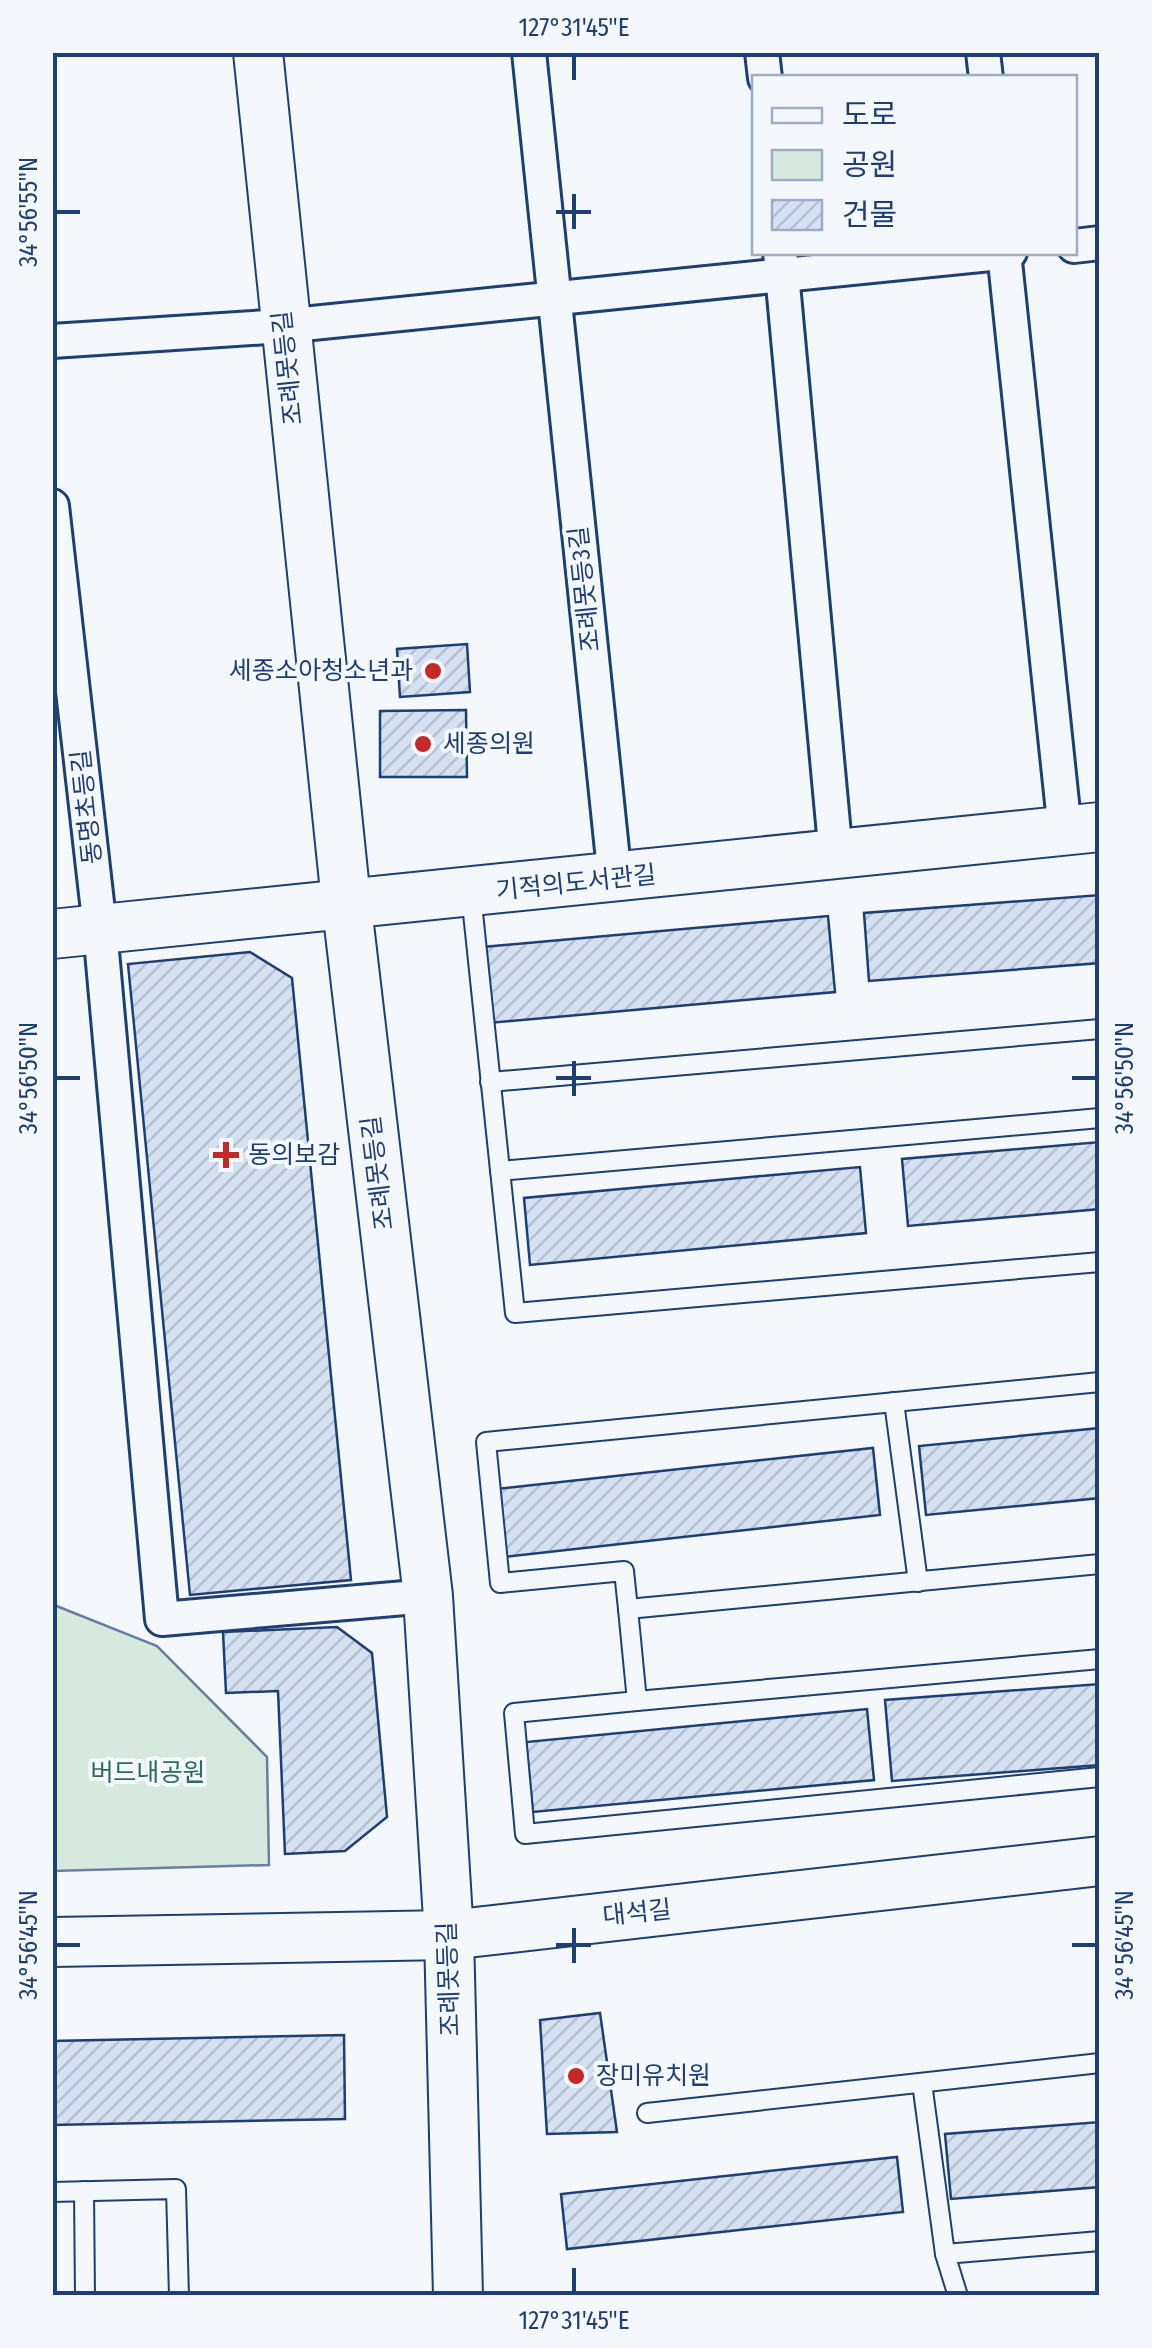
<svg xmlns="http://www.w3.org/2000/svg" width="1152" height="2348" viewBox="0 0 1152 2348" font-family="'Fira Sans Condensed','Noto Sans KR',sans-serif">
  <defs>
    <pattern id="building-hatch" width="6" height="6" patternUnits="userSpaceOnUse" patternTransform="scale(2.5)"><rect width="6" height="6" fill="#d5e0f0"/><path d="M-1 1l2-2M0 6l6-6M5 7l2-2" fill="none" stroke="#b6c1d1"/></pattern>
  </defs>
  <rect width="100%" height="100%" fill="#f4f7fb"/>
  <path fill="#d7e8df" stroke="#687fa3" stroke-width="2.5" d="M 52,1588 L 54,1605 L 157,1646 L 267,1757 L 269,1865 L 53,1871 Z"/>
  <g fill="url(#building-hatch)" stroke="#1d3f73" stroke-width="2.5">
    <path d="M 467,644 L 470,692 L 400,697 L 397,649 Z"/>
    <path d="M 466,710 L 467,777 L 380,777 L 380,711 Z"/>
    <path d="M 1100,895 L 1100,963 L 869,981 L 864,913 Z"/>
    <path d="M 828,916 L 835,992 L 489,1023 L 483,947 Z"/>
    <path d="M 250,952 L 292,978 L 351,1580 L 190,1595 L 128,964 Z"/>
    <path d="M 1100,1142 L 1100,1209 L 908,1226 L 902,1159 Z"/>
    <path d="M 860,1167 L 866,1233 L 530,1265 L 524,1198 Z"/>
    <path d="M 1100,1428 L 1100,1498 L 926,1515 L 919,1446 Z"/>
    <path d="M 873,1448 L 880,1515 L 503,1557 L 496,1489 Z"/>
    <path d="M 337,1627 L 372,1653 L 387,1817 L 345,1851 L 285,1854 L 278,1691 L 226,1693 L 223,1632 Z"/>
    <path d="M 1100,1684 L 1100,1765 L 892,1781 L 885,1700 Z"/>
    <path d="M 867,1709 L 874,1780 L 533,1812 L 526,1742 Z"/>
    <path d="M 600,2013 L 617,2132 L 547,2134 L 540,2020 Z"/>
    <path d="M 344,2035 L 345,2119 L 52,2125 L 52,2041 Z"/>
    <path d="M 1100,2122 L 1100,2187 L 951,2199 L 945,2134 Z"/>
    <path d="M 897,2157 L 903,2212 L 567,2249 L 561,2194 Z"/>
  </g>
  <g fill="none" stroke-linecap="round" stroke-linejoin="round">
    <defs>
      <g id="lane">
        <path d="M 471,894 L 515,1313 L 1100,1262"/>
        <path d="M 490,1082 L 1100,1029"/>
        <path d="M 500,1171 L 1100,1118"/>
        <path d="M 894,1402 L 918,1582"/>
        <path d="M 1100,1564 L 628,1609 L 637,1701 L 514,1713 L 525,1834 L 1100,1777"/>
        <path d="M 628,1609 L 624,1571 L 500,1583 L 486,1442 L 1100,1382"/>
        <path d="M 637,1701 L 1100,1659"/>
        <path d="M 922,2083 L 945,2254 L 1100,2241"/>
        <path d="M 647,2113 L 1100,2063"/>
        <path d="M 84,2191 L 85,2296"/>
        <path d="M 52,2192 L 176,2189 L 179,2296"/>
        <path d="M 945,2254 L 958,2296"/>
      </g>
      <g id="street">
        <path d="M 529,52 L 615,879"/>
        <path d="M 762,52 L 765,78"/>
        <path d="M 983,52 L 986,78"/>
        <path d="M 1074,246 L 1100,243"/>
        <path d="M 780,252 L 836,856"/>
        <path d="M 1004,252 L 1065,831"/>
        <path d="M 52,341 L 283,326 L 1010,252"/>
        <path d="M 52,506 L 100,929 L 162,1619 L 428,1596"/>
      </g>
      <g id="secondary">
        <path d="M 258,52 L 345,891 L 428,1596 L 449,1935 L 458,2296"/>
        <path d="M 52,934 L 1100,827"/>
        <path d="M 52,1942 L 449,1935 L 1100,1861"/>
      </g>
    </defs>
    <use href="#lane" stroke="#1d3f73" stroke-width="22"/>
    <use href="#street" stroke="#1d3f73" stroke-width="38"/>
    <use href="#secondary" stroke="#1d3f73" stroke-width="52"/>
    <use href="#lane" stroke="#f4f7fb" stroke-width="18"/>
    <use href="#street" stroke="#f4f7fb" stroke-width="32"/>
    <use href="#secondary" stroke="#f4f7fb" stroke-width="48"/>
  </g>
  <path fill="none" stroke="#1d3f73" stroke-width="4" d="M 574,55 L 574,80M 574,194 L 574,229M 55,212 L 80,212M 556,212 L 591,212M 574,1061 L 574,1096M 55,1078 L 80,1078M 556,1078 L 591,1078M 1072,1078 L 1097,1078M 574,1928 L 574,1963M 55,1945 L 80,1945M 556,1945 L 591,1945M 1072,1945 L 1097,1945M 574,2268 L 574,2293"/>
  <g fill="#c62828" stroke="#f4f7fb" stroke-width="4">
    <circle cx="433" cy="671" r="10"/>
    <circle cx="423" cy="744" r="10"/>
    <path d="M221 1140h10v10h10v10h-10v10h-10v-10h-10v-10h10z"/>
    <circle cx="576" cy="2076" r="10"/>
  </g>
  <g text-anchor="middle" dominant-baseline="central" stroke-width="8" stroke-linejoin="round" paint-order="stroke">
    <g font-size="25" fill="#1d3f73" stroke="#f4f7fb">
      <text transform="translate(288 368) rotate(-96)">조례못등길</text>
      <text transform="translate(585 589) rotate(-96)">조례못등3길</text>
      <text transform="translate(87 807) rotate(-96)">동명초등길</text>
      <text transform="translate(576 883) rotate(-6)">기적의도서관길</text>
      <text transform="translate(378 1173) rotate(-97)">조례못등길</text>
      <text transform="translate(637 1913) rotate(-6)">대석길</text>
      <text transform="translate(449 1979) rotate(-92)">조례못등길</text>
    </g>
    <g font-size="25" fill="#1d3f73" stroke="#f4f7fb" text-anchor="start">
      <text x="413" y="671" text-anchor="end">세종소아청소년과</text>
      <text x="443" y="744">세종의원</text>
      <text x="248" y="1155">동의보감</text>
      <text x="596" y="2076">장미유치원</text>
    </g>
    <g font-size="25" fill="#2c6c60" stroke="#f4f7fb">
      <text x="148" y="1773">버드내공원</text>
    </g>
  </g>
  <rect width="1152" height="2348" fill="none" stroke="#f4f7fb" stroke-width="110"/>
  <rect x="752" y="75" width="325" height="180" fill="#f4f7fb" stroke="#9eadc5" stroke-width="2.5"/>
  <rect x="772" y="108" width="50" height="15" fill="#f4f7fb" stroke="#9eadc5" stroke-width="2.5"/>
  <text x="842" y="125" font-size="30" fill="#1d3f73">도로</text>
  <rect x="772" y="150" width="50" height="30" fill="#d7e8df" stroke="#9eadc5" stroke-width="2.5"/>
  <text x="842" y="175" font-size="30" fill="#1d3f73">공원</text>
  <rect x="772" y="200" width="50" height="30" fill="url(#building-hatch)" stroke="#9eadc5" stroke-width="2.5"/>
  <text x="842" y="225" font-size="30" fill="#1d3f73">건물</text>
  <rect x="55" y="55" width="1042" height="2238" fill="none" stroke="#1d3f73" stroke-width="4"/>
  <g font-size="25" text-anchor="middle" fill="#1d3f73">
    <text x="574" y="36">127°31'45"E</text>
    <text transform="translate(28 212) rotate(-90)" y="9">34°56'55"N</text>
    <text transform="translate(28 1078) rotate(-90)" y="9">34°56'50"N</text>
    <text transform="translate(1124 1078) rotate(-90)" y="9">34°56'50"N</text>
    <text transform="translate(28 1945) rotate(-90)" y="9">34°56'45"N</text>
    <text transform="translate(1124 1945) rotate(-90)" y="9">34°56'45"N</text>
    <text x="574" y="2329">127°31'45"E</text>
  </g>
</svg>
